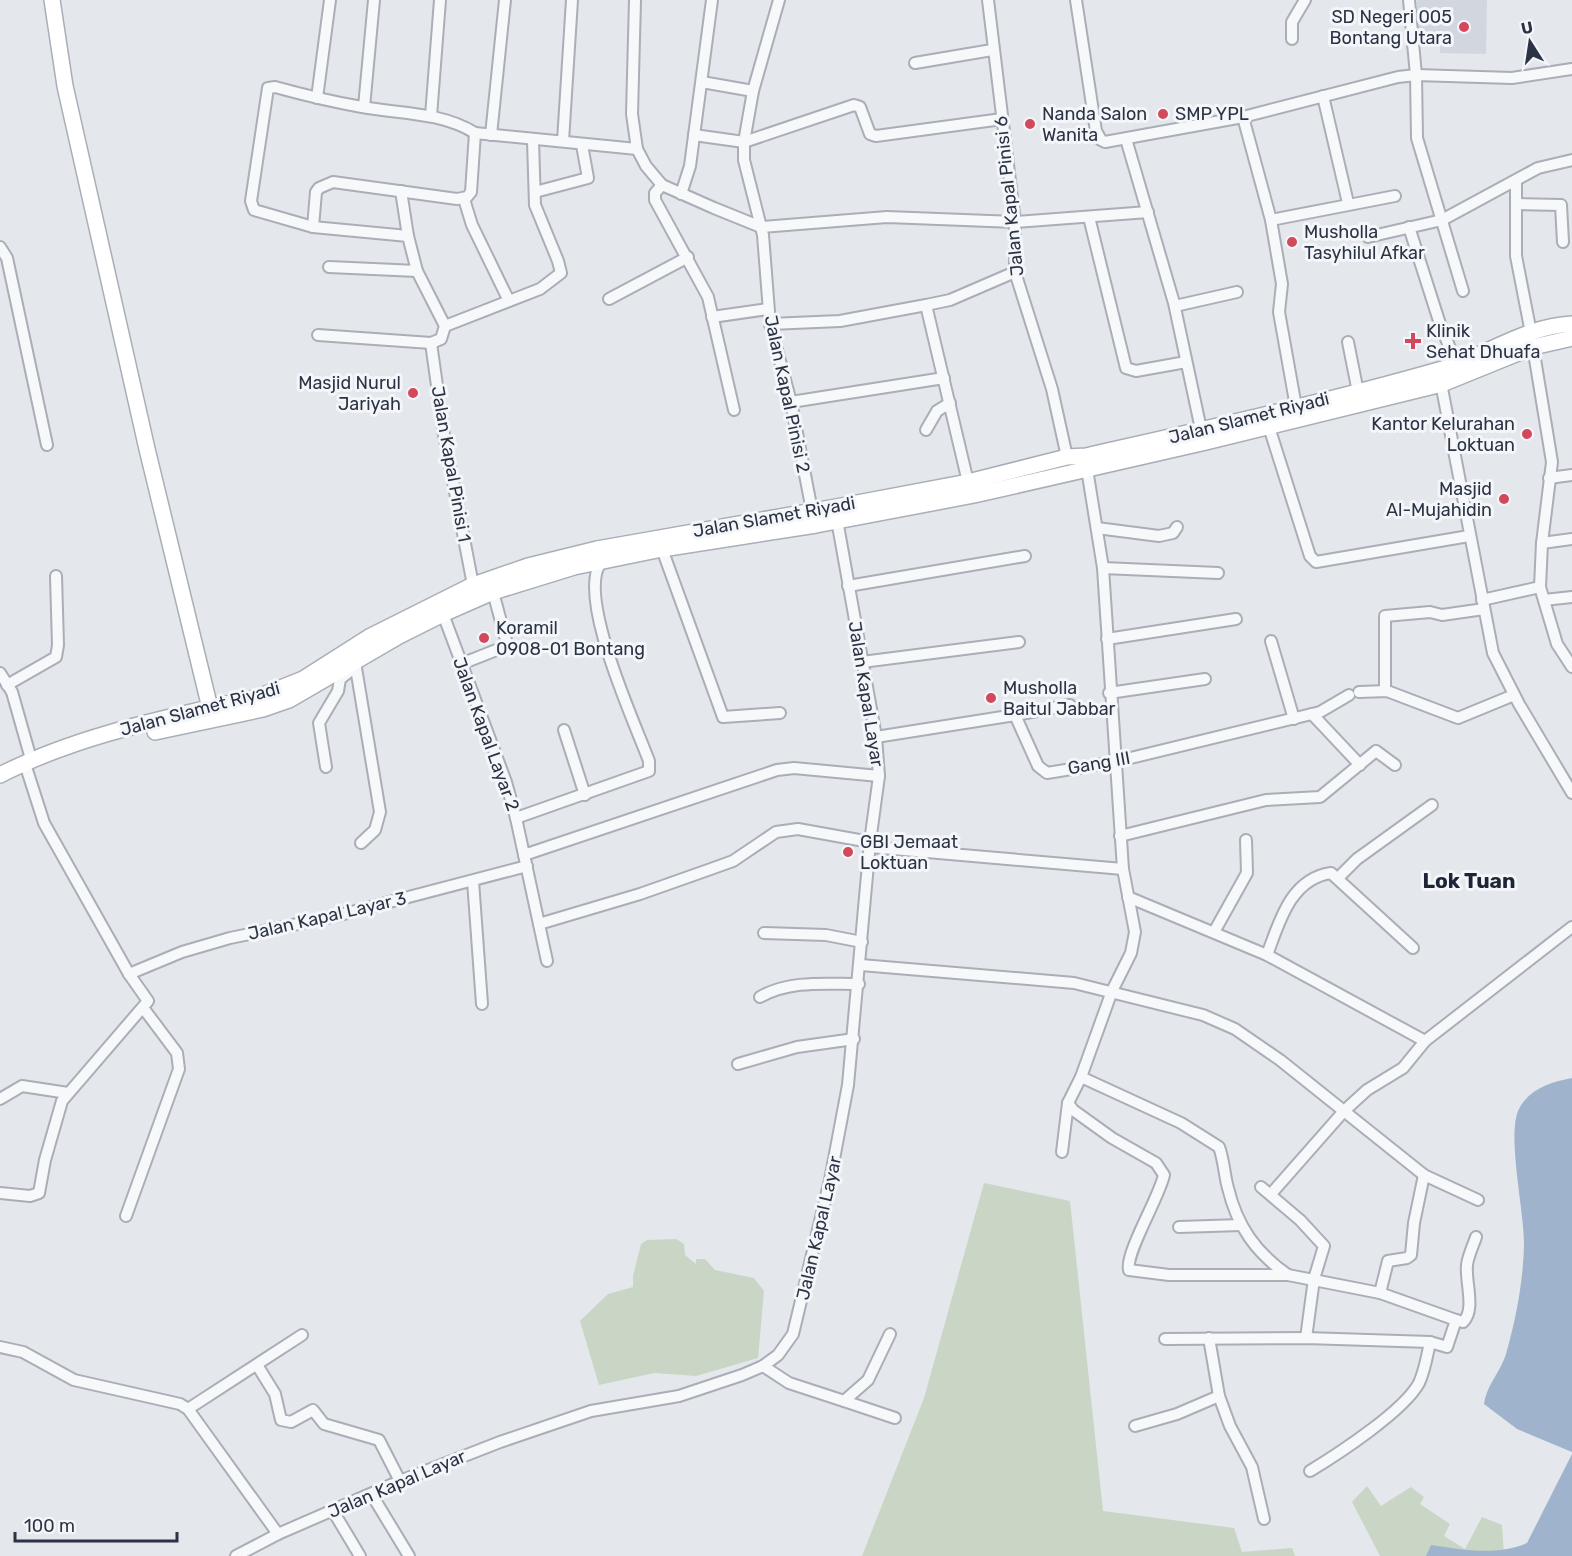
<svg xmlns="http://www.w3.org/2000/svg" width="1572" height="1556" viewBox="0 0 1572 1556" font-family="Rubik,sans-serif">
  <rect width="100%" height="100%" fill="#e4e7ec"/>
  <path fill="#d2d6de" d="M 1417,0 L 1487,0 L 1486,54 L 1440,53 L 1440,47 L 1416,46 Z"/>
  <g fill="#c9d6c5">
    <path d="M 984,1183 L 1070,1201 L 1103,1511 L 1234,1528 L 1242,1552 L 1292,1548 L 1295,1556 L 862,1556 L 924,1398 Z"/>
    <path d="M 676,1239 L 684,1244 L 685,1255 L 696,1264 L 696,1259 L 705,1259 L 715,1270 L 754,1278 L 764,1291 L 758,1358 L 696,1376 L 654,1373 L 599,1385 L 580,1321 L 608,1294 L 633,1287 L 633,1276 L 641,1244 L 647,1240 Z"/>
    <path d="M 1367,1486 L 1381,1506 L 1411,1487 L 1424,1497 L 1420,1504 L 1450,1524 L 1444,1536 L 1465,1549 L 1482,1517 L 1502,1525 L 1504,1556 L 1380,1556 L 1352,1502 Z"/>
  </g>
  <g fill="#9fb4cc">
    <path d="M 1572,1078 L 1572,1452 L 1517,1429 L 1484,1404 C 1486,1386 1501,1371 1506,1354 C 1516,1319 1523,1282 1524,1246 C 1525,1214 1506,1134 1519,1109 C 1529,1089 1551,1082 1572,1078 Z"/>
    <path d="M 1572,1454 L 1572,1556 L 1426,1556 L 1431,1545 C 1464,1550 1496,1556 1527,1543 Z"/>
  </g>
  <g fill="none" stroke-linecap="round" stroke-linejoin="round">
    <defs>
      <g id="street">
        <path d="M 635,0 L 632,114 L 637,149 L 646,166 L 662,185 L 714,208 L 761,227 L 887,217 L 1015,222 L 1148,212"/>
        <path d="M 779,0 L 753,91 L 744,142 L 744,160 L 763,235 L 770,324 L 791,402 L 813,516"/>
        <path d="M 988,0 L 1015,222 L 1015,272 L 1052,389 L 1067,457"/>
        <path d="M 1076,0 L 1096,131 L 1101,140 L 1105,142 L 1243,117 L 1398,77 L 1416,75 L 1512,78 L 1572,69"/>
        <path d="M 1409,0 L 1416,75 L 1417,138 L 1463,291"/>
        <path d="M 1292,39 L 1292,22 L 1305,0"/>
        <path d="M 915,63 L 992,50"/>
        <path d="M 702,82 L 753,91"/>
        <path d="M 1323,96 L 1348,203"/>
        <path d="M 317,98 L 330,0"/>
        <path d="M 364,107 L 374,0"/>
        <path d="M 431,116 L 440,0"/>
        <path d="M 1243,117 L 1271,220 L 1282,284 L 1279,312 L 1296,407"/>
        <path d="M 491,135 L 505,0"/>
        <path d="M 694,135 L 744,142 L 854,105 L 860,107 L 870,134 L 876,136 L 1002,119"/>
        <path d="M 1126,139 L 1174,303 L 1202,434"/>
        <path d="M 563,141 L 572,0"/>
        <path d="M 1516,181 L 1516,256 L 1531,333"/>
        <path d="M 662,185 L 655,193 L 655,200 L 708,297 L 734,410"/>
        <path d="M 401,191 L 408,236"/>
        <path d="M 535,192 L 588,178 L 582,145"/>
        <path d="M 681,194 L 690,166 L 712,0"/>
        <path d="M 464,199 L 472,225 L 509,301"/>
        <path d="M 1517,204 L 1561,205 L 1563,242"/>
        <path d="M 1089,217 L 1126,368 L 1136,371 L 1186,362"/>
        <path d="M 1271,220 L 1395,196"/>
        <path d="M 313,227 L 316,192 L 319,188 L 333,182 L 457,199 L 467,197 L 471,192 L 475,133"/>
        <path d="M 1409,227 L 1440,324 L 1457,365"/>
        <path d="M 1368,237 L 1442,220 L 1538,168 L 1572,160"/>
        <path d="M 0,247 L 7,258 L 47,445"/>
        <path d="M 329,267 L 417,271"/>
        <path d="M 609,299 L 688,257"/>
        <path d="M 1175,306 L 1237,292"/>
        <path d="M 712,317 L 768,309"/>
        <path d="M 770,324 L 840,321 L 926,305"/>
        <path d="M 445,326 L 540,289 L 561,273 L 558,261 L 535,205 L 533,140"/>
        <path d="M 318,335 L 431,343 L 441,339 L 445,326 L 417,271 L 408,236 L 313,227 L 254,210 L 251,201 L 268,88 L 275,87 C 304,95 333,102 362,107 C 401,114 441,112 475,133 L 637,149"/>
        <path d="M 1348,342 L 1358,392"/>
        <path d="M 431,343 L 444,435 L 473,585"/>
        <path d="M 1533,347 L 1552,462 L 1542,543 L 1540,587 L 1557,644 L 1572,667"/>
        <path d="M 1440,378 L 1493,653 L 1519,704 L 1572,793"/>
        <path d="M 791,402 L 944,378"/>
        <path d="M 1269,427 L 1310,556 L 1316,562 L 1469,536"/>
        <path d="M 926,430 L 937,411 L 950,403"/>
        <path d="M 1087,469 L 1103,568 L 1123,869 L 1135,932 L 1131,953 L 1112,991 L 1081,1077 L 1068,1103 L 1073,1110 L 1112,1138 L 1156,1163 L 1164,1175 C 1159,1198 1125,1253 1129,1270 L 1169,1275 L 1288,1275 L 1380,1293 L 1456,1320 L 1447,1347 L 1430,1342 L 1306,1338 L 1165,1339"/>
        <path d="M 1549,478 L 1572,475"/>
        <path d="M 968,482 L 926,305 L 950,300 L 1015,272"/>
        <path d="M 1097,528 L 1159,536 L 1173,533 L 1177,527"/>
        <path d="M 1542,543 L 1572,539"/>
        <path d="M 662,549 L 723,717 L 780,713"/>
        <path d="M 1103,568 L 1218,573"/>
        <path d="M 848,586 L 1025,556"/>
        <path d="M 1482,600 L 1540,587"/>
        <path d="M 1544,600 L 1572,597"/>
        <path d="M 443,614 L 506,782 L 516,818 L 547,961"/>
        <path d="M 1107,639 L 1236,619"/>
        <path d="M 1271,641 L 1294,719"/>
        <path d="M 355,662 L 380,812 L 375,830 L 361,843"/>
        <path d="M 862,662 L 1019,642"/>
        <path d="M 461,664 L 504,647 L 506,640 L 493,592"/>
        <path d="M 0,673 L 12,692 L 31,759"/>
        <path d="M 7,685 L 56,657 L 58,645 L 56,576"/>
        <path d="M 1385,690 L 1385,616 L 1430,612 L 1442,615 L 1484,609"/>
        <path d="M 1359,692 L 1387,691 L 1458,718 L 1514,695"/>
        <path d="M 1109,693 L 1205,679"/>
        <path d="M 1312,714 L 1360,765"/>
        <path d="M 1015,715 L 1070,705"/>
        <path d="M 564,730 L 585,795"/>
        <path d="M 876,737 L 1015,715 L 1038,766 L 1047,773 L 1114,762 L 1320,712 L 1349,695"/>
        <path d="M 326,767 L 319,723 L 338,691 L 340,679 L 350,671"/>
        <path d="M 516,818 L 649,771 L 649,761 C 635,723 573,590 603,560"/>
        <path d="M 1120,836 L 1266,800 L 1320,797 L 1376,751 L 1395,765"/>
        <path d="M 870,847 L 1123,869"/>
        <path d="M 524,855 L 777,770 L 794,768 L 879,776"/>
        <path d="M 1338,878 L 1357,859 L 1432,805"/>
        <path d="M 473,881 L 482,1004"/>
        <path d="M 1128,897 L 1267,955 L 1425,1041"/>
        <path d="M 539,924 L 640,894 L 708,870 L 733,861 L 776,832 L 798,829 L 870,842"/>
        <path d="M 1214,932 L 1247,873 L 1246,840"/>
        <path d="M 764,933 L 826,935 L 862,942"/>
        <path d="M 1267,955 C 1279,923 1290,879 1331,873 L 1413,948"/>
        <path d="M 861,965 L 1074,983 L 1203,1015 L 1235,1029 L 1280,1060 L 1424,1175 L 1478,1200"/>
        <path d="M 129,974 L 182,952 L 230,938 L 336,916 L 527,866"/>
        <path d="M 760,997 C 790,980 825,984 859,984"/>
        <path d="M 738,1064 L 797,1047 L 854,1039"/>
        <path d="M 1081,1077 L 1181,1123 L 1219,1147 C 1224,1160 1224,1174 1228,1188 C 1237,1226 1256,1253 1288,1275"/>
        <path d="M 0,1099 L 22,1086 L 68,1093"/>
        <path d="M 1062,1152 L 1068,1103"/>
        <path d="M 1261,1187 L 1300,1220 L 1324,1246 L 1314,1279 L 1306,1338"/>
        <path d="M 0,1193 L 30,1196 L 39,1193 L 45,1160 L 62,1101 L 148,1001 L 129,974 L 44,823 L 27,770"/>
        <path d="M 1271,1194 L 1344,1111 L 1367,1090 L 1403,1068 L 1425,1041 L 1572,927"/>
        <path d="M 126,1216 L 179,1069 L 177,1053 L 144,1009"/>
        <path d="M 1179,1227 L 1241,1225"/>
        <path d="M 1380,1293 L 1388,1261 L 1407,1258 L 1411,1255 L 1414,1223 L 1424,1175"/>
        <path d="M 1456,1320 L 1463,1322 C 1476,1310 1465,1281 1467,1265 C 1468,1256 1473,1246 1476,1237"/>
        <path d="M 1209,1338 L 1219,1396 L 1230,1426 L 1252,1467 L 1264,1519"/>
        <path d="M 0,1347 L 23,1352 L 74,1380 L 180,1404 L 188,1409 L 278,1534"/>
        <path d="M 257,1365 L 275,1394 L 281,1420 L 291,1422 L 313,1410 L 324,1424 L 379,1440 L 400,1481"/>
        <path d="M 763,1366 L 789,1383 L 844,1401 L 868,1380 L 890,1334"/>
        <path d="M 844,1401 L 895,1418"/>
        <path d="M 188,1409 L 302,1335"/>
        <path d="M 1135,1426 L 1177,1414 L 1219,1396"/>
        <path d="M 1310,1471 C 1338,1454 1404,1411 1419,1383 C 1425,1370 1427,1356 1430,1342"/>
        <path d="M 372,1495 L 409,1556"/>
        <path d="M 333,1511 L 360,1556"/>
        <path d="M 236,1556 L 278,1534 L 400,1481 L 500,1442 L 591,1411 L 679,1396 L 742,1375 L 763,1366 L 778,1355 L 793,1334 L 830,1180 L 848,1085 L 870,842 L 879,776 L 876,737 L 837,520"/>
      </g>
      <g id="secondary">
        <path d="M 52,0 L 65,86 L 147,449 L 210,708"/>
        <path d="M 155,732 L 263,709 L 289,700 L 399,636 L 443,614 L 493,592 L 574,567 L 662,549 L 816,525 L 974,495 L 1206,442 L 1442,384 L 1533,347 L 1572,338"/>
        <path d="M 0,775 C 80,734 171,717 258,697 L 303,679 L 369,637 L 473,585 L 528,566 L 597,549 L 836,507 L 968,482 L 1067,457 L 1086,456 C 1205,429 1323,403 1439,370 C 1484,357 1525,326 1572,324"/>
      </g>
    </defs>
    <use href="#street" stroke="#a9aeb7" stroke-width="14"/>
    <use href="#secondary" stroke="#a9aeb7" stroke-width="18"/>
    <use href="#street" stroke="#f7f8fa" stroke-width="10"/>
    <use href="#secondary" stroke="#fff" stroke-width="15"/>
  </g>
  <g fill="#d1495b" stroke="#f4f6f9" stroke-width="2">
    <circle cx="1464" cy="27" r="6"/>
    <circle cx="1163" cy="114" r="6"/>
    <circle cx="1030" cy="124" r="6"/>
    <circle cx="1292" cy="242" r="6"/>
    <path d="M1410 332h6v6h6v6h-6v6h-6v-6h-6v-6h6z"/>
    <circle cx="413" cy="393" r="6"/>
    <circle cx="1527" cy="434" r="6"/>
    <circle cx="1504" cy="499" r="6"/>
    <circle cx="484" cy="638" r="6"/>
    <circle cx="991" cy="698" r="6"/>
    <circle cx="848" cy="852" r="6"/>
  </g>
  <g text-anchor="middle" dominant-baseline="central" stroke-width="6" stroke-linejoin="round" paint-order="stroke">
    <g font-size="18" fill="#2b3445" stroke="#f4f6f9" text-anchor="start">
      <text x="1452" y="17" text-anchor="end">SD Negeri 005<tspan x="1452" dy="21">Bontang Utara</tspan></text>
      <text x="1042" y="114">Nanda Salon<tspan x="1042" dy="21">Wanita</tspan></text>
      <text x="1175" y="114">SMP YPL</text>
      <text x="1304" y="232">Musholla<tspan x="1304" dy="21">Tasyhilul Afkar</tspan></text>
      <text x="1426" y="331">Klinik<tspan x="1426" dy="21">Sehat Dhuafa</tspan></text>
      <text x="401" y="383" text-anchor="end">Masjid Nurul<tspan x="401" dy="21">Jariyah</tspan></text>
      <text x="1515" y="424" text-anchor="end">Kantor Kelurahan<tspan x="1515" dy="21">Loktuan</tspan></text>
      <text x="1492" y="489" text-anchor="end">Masjid<tspan x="1492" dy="21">Al-Mujahidin</tspan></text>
      <text x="496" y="628">Koramil<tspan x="496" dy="21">0908-01 Bontang</tspan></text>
      <text x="1003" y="688">Musholla<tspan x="1003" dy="21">Baitul Jabbar</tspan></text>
      <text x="860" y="842">GBI Jemaat<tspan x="860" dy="21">Loktuan</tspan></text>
    </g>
    <g font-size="18" fill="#2b3445" stroke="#f4f6f9">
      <text transform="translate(1009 196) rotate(-96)">Jalan Kapal Pinisi 6</text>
      <text transform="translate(787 394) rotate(78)">Jalan Kapal Pinisi 2</text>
      <text transform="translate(1249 418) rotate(-14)">Jalan Slamet Riyadi</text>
      <text transform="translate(451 464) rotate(80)">Jalan Kapal Pinisi 1</text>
      <text transform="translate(774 517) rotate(-10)">Jalan Slamet Riyadi</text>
      <text transform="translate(866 694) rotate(81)">Jalan Kapal Layar</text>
      <text transform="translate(200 709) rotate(-15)">Jalan Slamet Riyadi</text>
      <text transform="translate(486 734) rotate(70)">Jalan Kapal Layar 2</text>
      <text transform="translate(1099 763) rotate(-10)">Gang III</text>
      <text transform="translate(327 916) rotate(-13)">Jalan Kapal Layar 3</text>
      <text transform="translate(819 1228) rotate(-77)">Jalan Kapal Layar</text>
      <text transform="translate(397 1484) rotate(-23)">Jalan Kapal Layar</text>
    </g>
    <g font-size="21" font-weight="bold" fill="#1d2536" stroke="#f4f6f9">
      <text x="1469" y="880">Lok Tuan</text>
    </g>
  </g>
  <g transform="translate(1530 42) rotate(348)" stroke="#f4f6f9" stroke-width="4.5" paint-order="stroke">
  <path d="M0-4.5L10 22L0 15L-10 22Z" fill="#2b3445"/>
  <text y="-9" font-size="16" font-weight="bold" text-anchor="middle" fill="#2b3445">U</text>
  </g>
  <path d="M15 1532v9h162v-9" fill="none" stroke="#2b3445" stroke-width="3"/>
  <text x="24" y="1532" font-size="18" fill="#2b3445" stroke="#f4f6f9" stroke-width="4.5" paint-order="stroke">100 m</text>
</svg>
